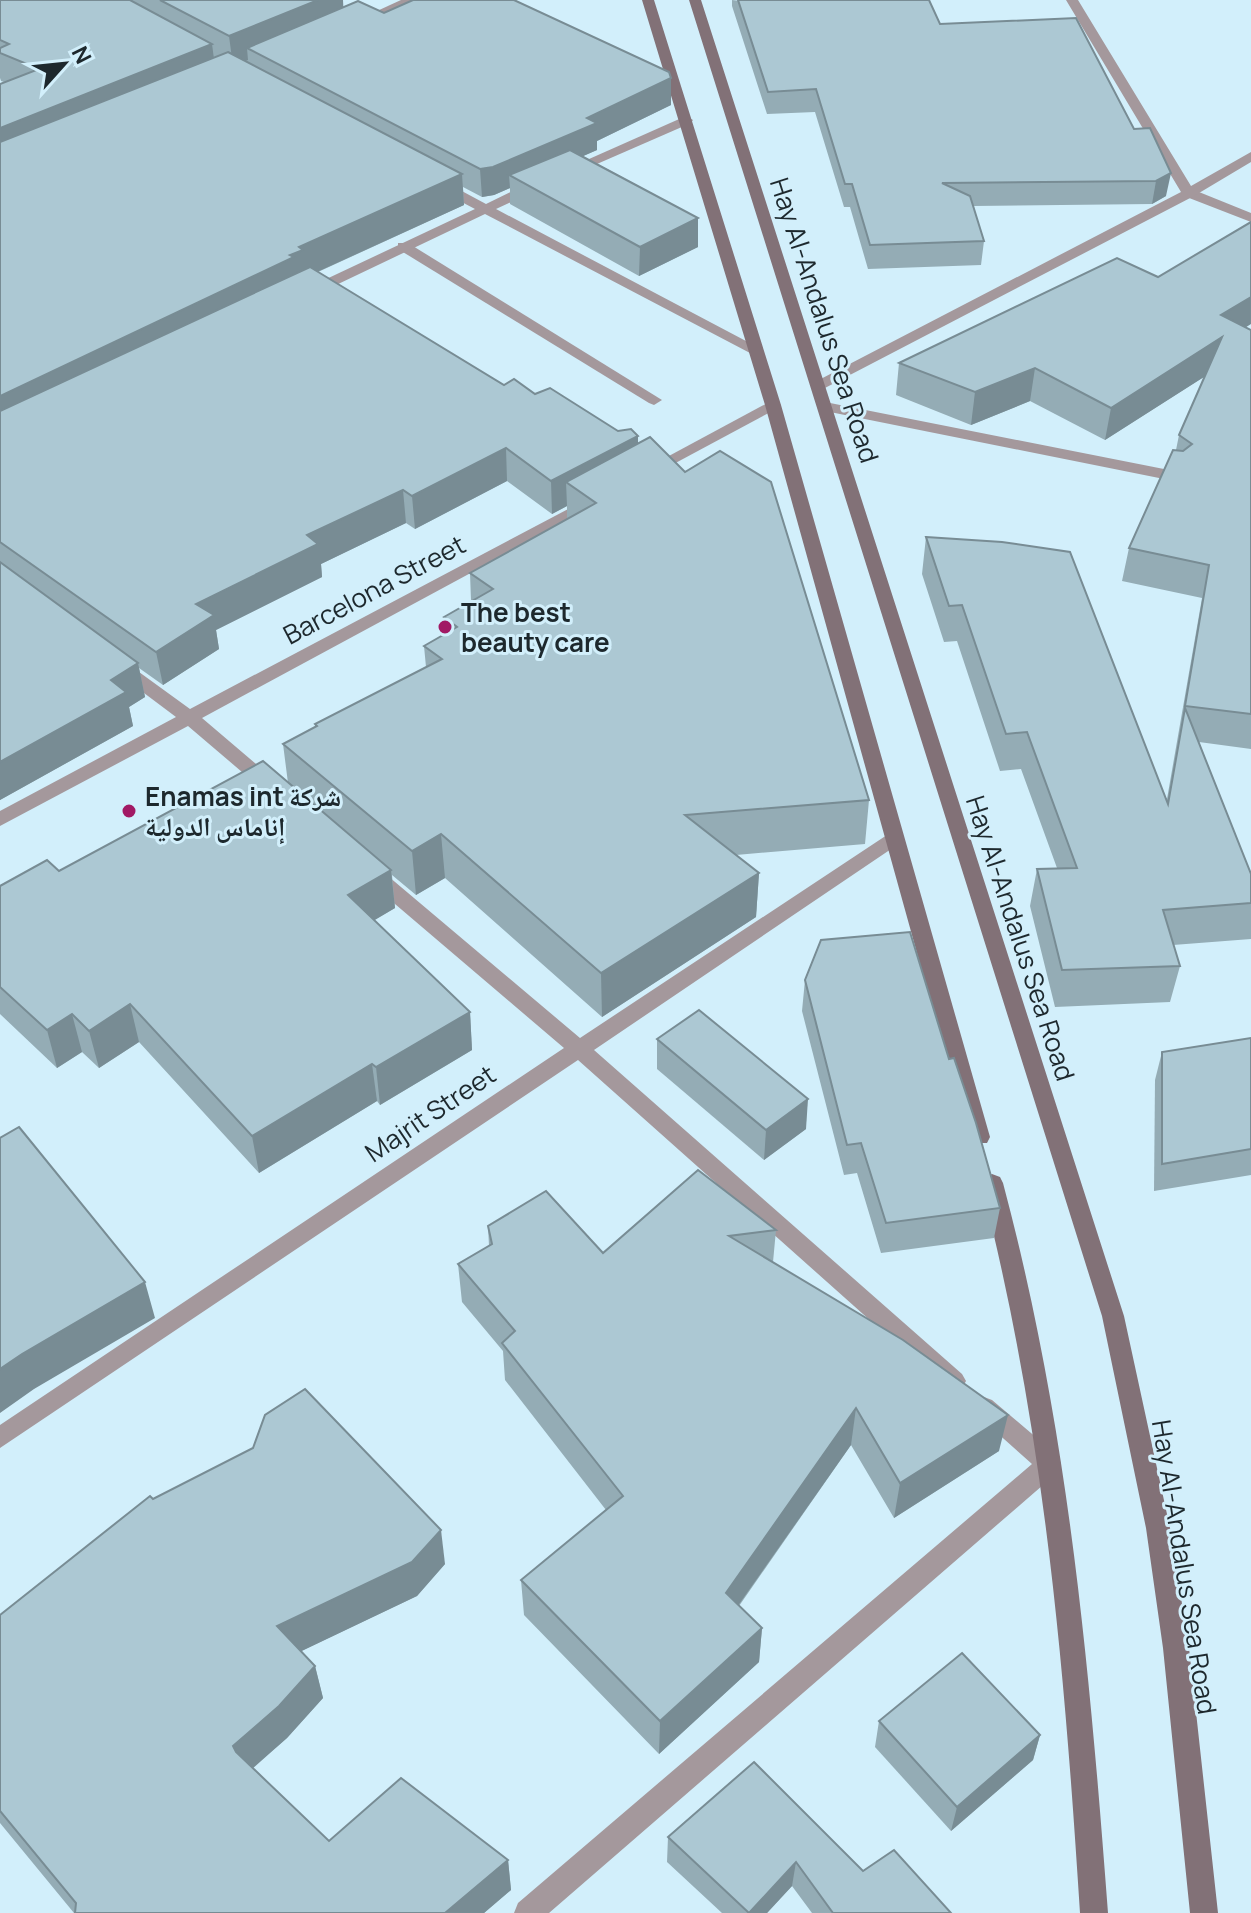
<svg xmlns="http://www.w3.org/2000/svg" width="1251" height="1913" viewBox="0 0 1251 1913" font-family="Manrope,'Noto Naskh Arabic',sans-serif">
  <rect width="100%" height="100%" fill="#d2effb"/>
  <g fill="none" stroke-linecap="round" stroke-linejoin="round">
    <g fill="#a4989c" fill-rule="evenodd">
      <path d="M 1184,190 L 1194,190 L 1251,213 L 1251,222 L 1184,196 Z"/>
      <path d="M 398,243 L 408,243 L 662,400 L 654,405 L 649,403 L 398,249 Z"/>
      <path d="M 825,402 L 1174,471 L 1182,476 L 1174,481 L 820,410 L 820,404 Z"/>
    </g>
    <g fill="#a4989c" fill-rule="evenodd">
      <path d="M 401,0 L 418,0 L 363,25 L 353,22 Z"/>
      <path d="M 1066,0 L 1078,0 L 1191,186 L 1251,152 L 1251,162 L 1194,196 L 823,389 L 813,389 L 813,383 L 1181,192 Z"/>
      <path d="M 686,116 L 693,120 L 691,123 L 574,174 L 562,171 Z"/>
      <path d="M 435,182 L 445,182 L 486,204 L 531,182 L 541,182 L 541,188 L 496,209 L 763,350 L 760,353 L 750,353 L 485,214 L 313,296 L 303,296 L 303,290 L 475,209 L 435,188 Z"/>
      <path d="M 773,400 L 781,405 L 778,408 L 655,474 L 649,476 L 641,471 Z"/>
      <path d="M 589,498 L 597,503 L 595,506 L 202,718 L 276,781 L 278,785 L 276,789 L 262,789 L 188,726 L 0,826 L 0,811 L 176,717 L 116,672 L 113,668 L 116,664 L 128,664 L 190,709 Z"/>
      <path d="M 893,831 L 900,833 L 903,838 L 900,843 L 594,1050 L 962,1374 L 966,1381 L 962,1388 L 954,1391 L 946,1388 L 578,1060 L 0,1448 L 0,1425 L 564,1048 L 368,881 L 365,876 L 368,871 L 382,871 L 580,1038 Z"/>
      <path d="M 984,1397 L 992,1400 L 1058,1456 L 1061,1464 L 1058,1472 L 549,1913 L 514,1913 L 518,1903 L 1032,1464 L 976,1414 L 972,1407 L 976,1400 Z"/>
    </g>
    <g fill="#827177" fill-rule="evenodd">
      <path d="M 642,0 L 654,0 L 781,405 L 990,1137 L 987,1143 L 971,1143 L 968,1137 L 765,405 Z"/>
      <path d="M 689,0 L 701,0 L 1124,1316 L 1170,1528 L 1189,1648 L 1218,1913 L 1190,1913 L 1163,1648 L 1146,1528 L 1102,1316 Z"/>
      <path d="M 992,1174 L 1000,1177 L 1003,1183 C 1068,1427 1089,1662 1108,1913 L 1080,1913 C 1064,1662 1044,1428 981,1183 L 984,1177 Z"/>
    </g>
  </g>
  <g fill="#94acb5">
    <path d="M 0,0 L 343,0 L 343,8 L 384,13 L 671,78 L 671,105 L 597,141 L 597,150 L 583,156 L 698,218 L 698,247 L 639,276 L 510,204 L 510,188 L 494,195 L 482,197 L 463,187 L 464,205 L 318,272 L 504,385 L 535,394 L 618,431 L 638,436 L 638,444 L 869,800 L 865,844 L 736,855 L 759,873 L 756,917 L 602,1017 L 445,878 L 416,895 L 392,875 L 395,908 L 374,920 L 470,1012 L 472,1050 L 380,1105 L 377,1101 L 259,1173 L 139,1042 L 99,1068 L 82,1052 L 57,1068 L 0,1014 L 0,886 L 59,871 L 288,783 L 283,744 L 315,727 L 315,724 L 426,667 L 424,646 L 445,634 L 444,617 L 471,601 L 470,573 L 567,519 L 567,506 L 552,514 L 507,481 L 415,529 L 406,523 L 321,564 L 322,577 L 216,630 L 219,649 L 163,685 L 139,668 L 145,697 L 129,707 L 133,726 L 0,800 L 0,84 L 4,82 L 1,81 L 0,78 Z"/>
    <path d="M 732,0 L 940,24 L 1076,18 L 1166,196 L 1152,204 L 973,206 L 984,241 L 981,265 L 868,269 L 850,207 L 844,207 L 815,112 L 767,114 L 732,6 Z"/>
    <path d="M 1246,327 L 1251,330 L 1251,749 L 1199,742 L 1251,874 L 1251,939 L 1173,945 L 1180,966 L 1170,1002 L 1055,1007 L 1030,906 L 1037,869 L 1057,868 L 1021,769 L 1000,771 L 957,641 L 944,642 L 922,574 L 926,537 L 1167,799 L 1202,598 L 1122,581 L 1129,548 L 1176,450 L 1179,435 L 1205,376 L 1105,440 L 1030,401 L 971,425 L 896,395 L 899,363 Z"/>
    <path d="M 805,980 L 949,1059 L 1000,1208 L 994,1238 L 881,1253 L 857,1173 L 844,1175 L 802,1011 Z"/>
    <path d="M 1251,1038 L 1251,1175 L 1154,1191 L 1155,1080 L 1162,1052 Z"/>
    <path d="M 657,1039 L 806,1129 L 764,1160 L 657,1069 Z"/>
    <path d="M 488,1226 L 603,1253 L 776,1230 L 773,1262 L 999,1451 L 894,1518 L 851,1445 L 739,1606 L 762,1628 L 759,1662 L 659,1754 L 524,1615 L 521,1580 L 606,1510 L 505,1380 L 503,1351 L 462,1302 L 458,1264 L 489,1246 Z"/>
    <path d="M 153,1499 L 445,1564 L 417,1596 L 301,1651 L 315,1666 L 323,1698 L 287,1738 L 252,1768 L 329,1841 L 508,1860 L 511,1890 L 484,1913 L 74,1913 L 0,1823 L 0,1615 Z"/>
    <path d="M 879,1721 L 1040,1735 L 1033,1760 L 951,1831 L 875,1747 Z"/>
    <path d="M 668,1837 L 863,1871 L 951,1913 L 812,1913 L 792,1886 L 767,1913 L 722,1913 L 667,1862 Z"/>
  </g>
  <g fill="#788c94">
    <path d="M 318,0 L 343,0 L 344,20 L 247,48 L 248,60 L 233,66 L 229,36 Z"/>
    <path d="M 212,44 L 216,74 L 0,162 L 0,128 Z"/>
    <path d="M 671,78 L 671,105 L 597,141 L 597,150 L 522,183 L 509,175 L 510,188 L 494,195 L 482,197 L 480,169 Z"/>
    <path d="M 1171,173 L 1166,196 L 1152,204 L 1156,181 Z"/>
    <path d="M 462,174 L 464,205 L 306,277 L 0,433 L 0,396 L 290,255 L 299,247 Z"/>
    <path d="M 698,218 L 698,247 L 639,276 L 640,247 Z"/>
    <path d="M 1251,297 L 1251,324 L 1221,343 L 1215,370 L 1105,440 L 1111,408 L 1221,315 Z"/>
    <path d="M 1035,368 L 1030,401 L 971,425 L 975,392 Z"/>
    <path d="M 638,436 L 638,468 L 566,482 L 567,506 L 552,514 L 551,481 Z"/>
    <path d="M 506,448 L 507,481 L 415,529 L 412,496 Z"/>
    <path d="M 403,490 L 406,523 L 321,564 L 322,577 L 216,630 L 219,649 L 163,685 L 156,652 L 196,604 L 307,535 Z"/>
    <path d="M 138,663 L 145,697 L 129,707 L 133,726 L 0,800 L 0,762 L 111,680 Z"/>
    <path d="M 441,834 L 445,878 L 416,895 L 412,851 Z"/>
    <path d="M 391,870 L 395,908 L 353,933 L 348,895 Z"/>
    <path d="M 759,873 L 756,917 L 602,1017 L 601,973 Z"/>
    <path d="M 130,1004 L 139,1042 L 99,1068 L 89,1031 Z"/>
    <path d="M 470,1012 L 472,1050 L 380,1105 L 376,1067 Z"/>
    <path d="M 72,1014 L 82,1052 L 57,1068 L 47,1030 Z"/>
    <path d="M 372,1064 L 377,1101 L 259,1173 L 252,1136 Z"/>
    <path d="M 808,1099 L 806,1129 L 764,1160 L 766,1130 Z"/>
    <path d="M 145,1282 L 155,1318 L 34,1389 L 0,1413 L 0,1369 L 22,1354 Z"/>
    <path d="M 856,1408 L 851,1445 L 723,1627 L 726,1593 Z"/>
    <path d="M 1008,1415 L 999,1451 L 894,1518 L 900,1483 Z"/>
    <path d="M 441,1530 L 445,1564 L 417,1596 L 285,1659 L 277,1626 Z"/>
    <path d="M 762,1628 L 759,1662 L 659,1754 L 660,1721 Z"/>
    <path d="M 315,1666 L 323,1698 L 287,1738 L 243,1777 L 233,1746 Z"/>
    <path d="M 1040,1735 L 1033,1760 L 951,1831 L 957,1807 Z"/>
    <path d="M 508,1860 L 511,1890 L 484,1913 L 445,1913 Z"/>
    <path d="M 796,1862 L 792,1886 L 767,1913 L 749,1913 Z"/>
  </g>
  <g fill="#acc8d3" stroke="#788c94" stroke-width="2">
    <path d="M 0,0 L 130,0 L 212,44 L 0,128 L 0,84 L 39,69 L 0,53 L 0,48 L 9,44 L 0,40 Z"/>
    <path d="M 160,0 L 318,0 L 229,36 Z"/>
    <path d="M 413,0 L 514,0 L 669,72 L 671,78 L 587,118 L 597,123 L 493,167 L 480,169 L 247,48 L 358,1 L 384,13 Z"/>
    <path d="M 738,0 L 929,0 L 940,24 L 1076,18 L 1134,129 L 1150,128 L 1171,173 L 1156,181 L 942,183 L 970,196 L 984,241 L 870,245 L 852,184 L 845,184 L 816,89 L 768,92 Z"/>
    <path d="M 228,52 L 462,174 L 299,247 L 303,250 L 290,255 L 294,257 L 0,396 L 0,142 Z"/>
    <path d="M 570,150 L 698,218 L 640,247 L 509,175 Z"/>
    <path d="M 1251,222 L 1251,297 L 1221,315 L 1251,330 L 1251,714 L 1185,706 L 1209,565 L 1129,548 L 1173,450 L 1183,451 L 1192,444 L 1179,435 L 1222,337 L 1111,408 L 1035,368 L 975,392 L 899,363 L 1117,258 L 1158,277 Z"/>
    <path d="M 310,267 L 504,385 L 514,379 L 535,394 L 550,388 L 618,431 L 631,429 L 638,436 L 551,481 L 506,448 L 412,496 L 403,490 L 307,535 L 318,544 L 196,604 L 214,615 L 156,652 L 0,542 L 0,411 Z"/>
    <path d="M 650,437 L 685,472 L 720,451 L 771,482 L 869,800 L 685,815 L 759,873 L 601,973 L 441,834 L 412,851 L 283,744 L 317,726 L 315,724 L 442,659 L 424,646 L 457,627 L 444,617 L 493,589 L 470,573 L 596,503 L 566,482 Z"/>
    <path d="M 926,537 L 1002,542 L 1070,552 L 1168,804 L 1185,708 L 1251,874 L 1251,903 L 1163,910 L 1180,966 L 1062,970 L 1037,869 L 1077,868 L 1027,732 L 1006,734 L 962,605 L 949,606 Z"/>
    <path d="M 0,562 L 138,663 L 111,680 L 126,692 L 0,762 Z"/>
    <path d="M 263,761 L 391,870 L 348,895 L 470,1012 L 376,1067 L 372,1064 L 252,1136 L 130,1004 L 89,1031 L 72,1014 L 47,1030 L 0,987 L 0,886 L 47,860 L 59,871 Z"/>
    <path d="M 910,932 L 949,1059 L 954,1058 L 976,1123 L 1000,1208 L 886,1223 L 861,1143 L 847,1145 L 805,980 L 821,940 Z"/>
    <path d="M 699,1010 L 808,1099 L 766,1130 L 657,1039 Z"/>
    <path d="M 1251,1038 L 1251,1149 L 1162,1164 L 1162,1052 Z"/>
    <path d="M 19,1127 L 145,1282 L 22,1354 L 0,1369 L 0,1138 Z"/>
    <path d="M 698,1170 L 776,1230 L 729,1236 L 903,1340 L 1008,1415 L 900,1483 L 856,1408 L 726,1593 L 762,1628 L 660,1721 L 521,1580 L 623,1496 L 502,1343 L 515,1331 L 458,1264 L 492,1244 L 488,1226 L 546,1191 L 603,1253 Z"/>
    <path d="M 305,1389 L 441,1530 L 412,1562 L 277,1626 L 315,1666 L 279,1706 L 233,1746 L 236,1752 L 329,1841 L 401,1778 L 508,1860 L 445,1913 L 75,1913 L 76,1903 L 0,1811 L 0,1615 L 150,1496 L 153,1499 L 253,1448 L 265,1415 Z"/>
    <path d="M 962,1653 L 1040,1735 L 957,1807 L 879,1721 Z"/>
    <path d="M 754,1762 L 863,1871 L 894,1850 L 951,1913 L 833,1913 L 796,1862 L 749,1913 L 668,1837 Z"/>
  </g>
  <g fill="#a11964" stroke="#d2effb" stroke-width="3">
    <circle cx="445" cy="627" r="8"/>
    <circle cx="129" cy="811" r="8"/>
  </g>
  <g text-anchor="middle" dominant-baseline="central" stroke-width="6" stroke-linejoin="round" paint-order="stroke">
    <g font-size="26" fill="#1d282d" stroke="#d2effb">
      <text transform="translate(825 320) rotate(72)">Hay Al-Andalus Sea Road</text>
      <text transform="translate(374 589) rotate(-28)">Barcelona Street</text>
      <text transform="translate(1021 938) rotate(72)">Hay Al-Andalus Sea Road</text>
      <text transform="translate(430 1113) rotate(-34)">Majrit Street</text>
      <text transform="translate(1185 1567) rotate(81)">Hay Al-Andalus Sea Road</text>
    </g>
    <g font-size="26" font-weight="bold" fill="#1d282d" stroke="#d2effb" text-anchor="start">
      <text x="461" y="612">The best<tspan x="461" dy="30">beauty care</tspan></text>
      <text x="145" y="796">Enamas int شركة<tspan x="145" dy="30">إناماس الدولية</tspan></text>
    </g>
  </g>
  <g transform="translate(64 64) rotate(63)" stroke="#d2effb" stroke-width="6" paint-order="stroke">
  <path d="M0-6L14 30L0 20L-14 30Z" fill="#1d282d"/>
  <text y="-12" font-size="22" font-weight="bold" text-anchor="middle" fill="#1d282d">N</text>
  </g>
</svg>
